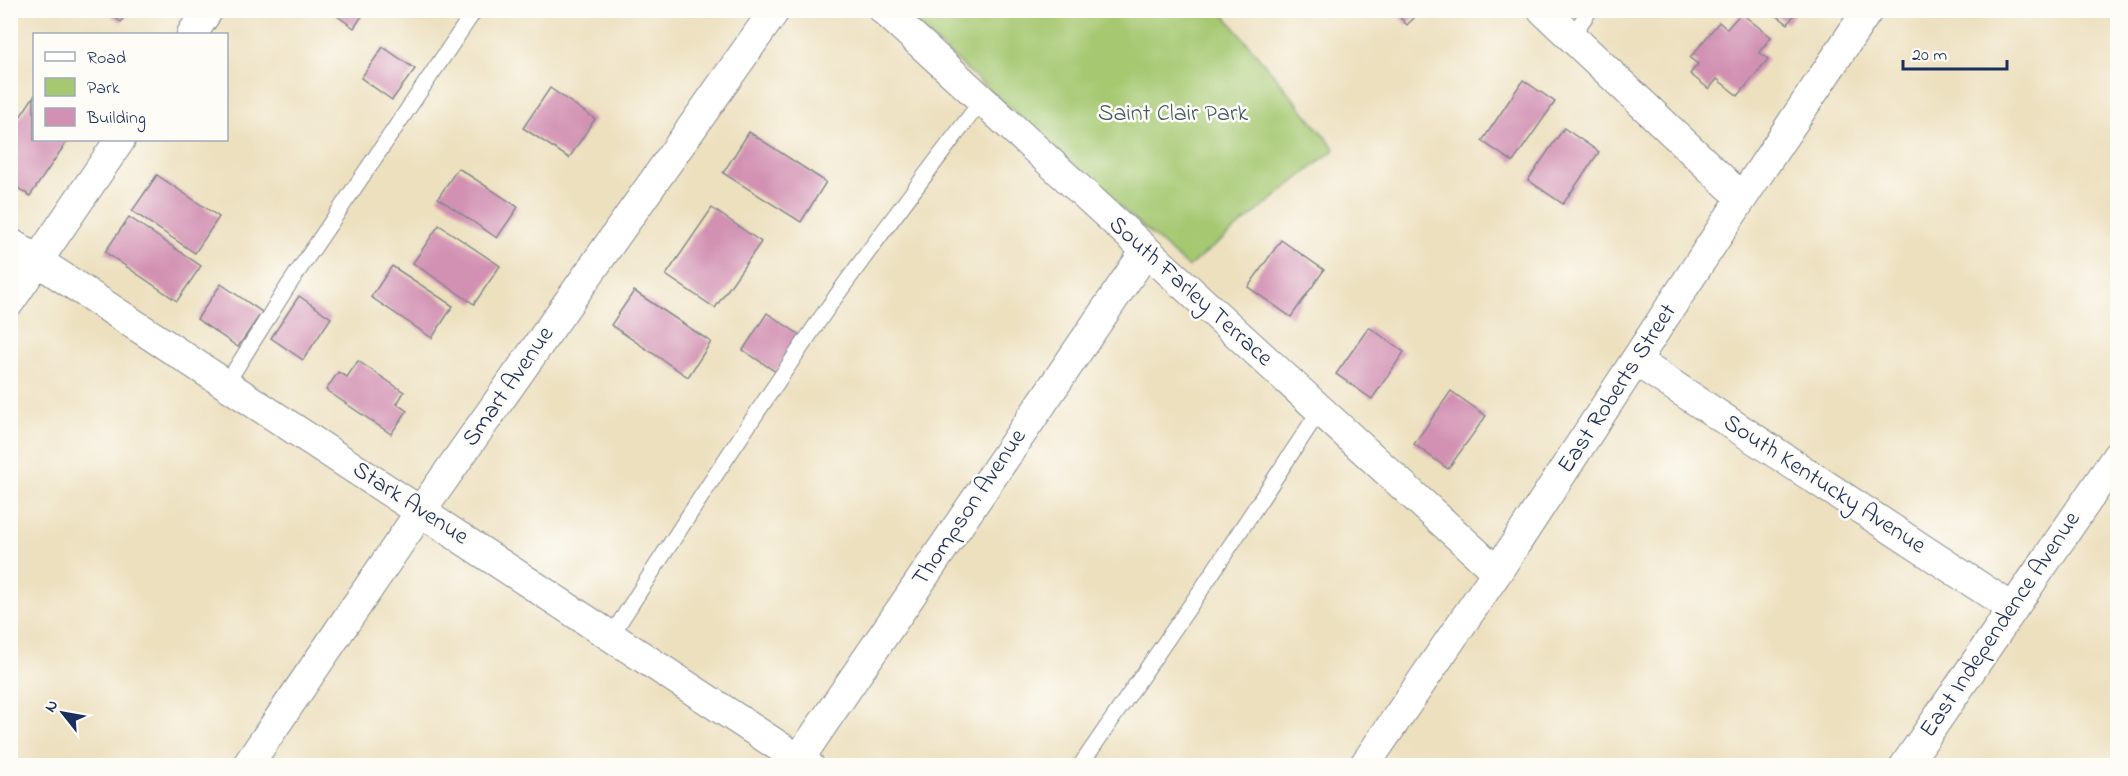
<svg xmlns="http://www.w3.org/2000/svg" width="2128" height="776" viewBox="0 0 2128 776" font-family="'Indie Flower',sans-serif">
  <rect width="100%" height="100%" fill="#fdfcf7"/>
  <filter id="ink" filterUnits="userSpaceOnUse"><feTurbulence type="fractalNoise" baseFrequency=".0167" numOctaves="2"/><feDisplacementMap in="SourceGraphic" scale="12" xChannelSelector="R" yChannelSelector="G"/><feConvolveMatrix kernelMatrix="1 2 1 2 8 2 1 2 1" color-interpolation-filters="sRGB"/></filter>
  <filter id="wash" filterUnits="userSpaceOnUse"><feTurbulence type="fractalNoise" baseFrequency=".008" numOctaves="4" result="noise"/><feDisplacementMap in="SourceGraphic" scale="24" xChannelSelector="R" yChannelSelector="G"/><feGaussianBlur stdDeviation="1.35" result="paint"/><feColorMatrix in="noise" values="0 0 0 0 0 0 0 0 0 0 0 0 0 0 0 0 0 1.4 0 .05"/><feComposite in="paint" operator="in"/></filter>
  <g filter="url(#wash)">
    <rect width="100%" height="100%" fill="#ede0bf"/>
    <path fill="#a5c871" stroke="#607c68" stroke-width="1.5" d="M 901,11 L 1221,11 L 1335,149 L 1188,267 Z"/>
    <g id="blocks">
      <g fill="#d291b2">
        <path d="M 103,10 L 129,10 L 121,22 Z"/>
        <path d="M 329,10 L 366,10 L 354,28 Z"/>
        <path d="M 1393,10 L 1422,10 L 1407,25 Z"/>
        <path d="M 1769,10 L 1797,10 L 1788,24 Z"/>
        <path d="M 1741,13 L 1771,37 L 1759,52 L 1768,59 L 1738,96 L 1717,79 L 1709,89 L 1690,74 L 1698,64 L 1690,58 L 1719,22 L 1727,29 Z"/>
        <path d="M 383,47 L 415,69 L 392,100 L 361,78 Z"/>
        <path d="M 1523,80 L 1555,102 L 1513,162 L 1482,141 Z"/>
        <path d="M 550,88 L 595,119 L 569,158 L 523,128 Z"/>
        <path d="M 34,96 L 34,140 L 68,140 L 30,196 L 10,183 L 10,132 Z"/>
        <path d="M 1564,128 L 1599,152 L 1563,204 L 1528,180 Z"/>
        <path d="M 749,132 L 826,182 L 801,222 L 723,173 Z"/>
        <path d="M 458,168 L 518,207 L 497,238 L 438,198 Z"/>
        <path d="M 157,175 L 219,217 L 195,253 L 132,211 Z"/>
        <path d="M 712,208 L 761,242 L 715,308 L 666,275 Z"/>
        <path d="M 129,217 L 201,266 L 177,301 L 105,252 Z"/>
        <path d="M 439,225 L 500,266 L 474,304 L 413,263 Z"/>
        <path d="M 1281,240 L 1324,270 L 1291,317 L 1248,287 Z"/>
        <path d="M 392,266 L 453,306 L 432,338 L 371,297 Z"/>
        <path d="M 221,284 L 262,312 L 238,347 L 197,319 Z"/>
        <path d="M 634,291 L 711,342 L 688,377 L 611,325 Z"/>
        <path d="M 299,296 L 331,318 L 303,360 L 271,338 Z"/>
        <path d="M 767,313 L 800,335 L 776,372 L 743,350 Z"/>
        <path d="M 1369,327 L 1404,352 L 1372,399 L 1336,374 Z"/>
        <path d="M 358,361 L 404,392 L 397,404 L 407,411 L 391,434 L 326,390 L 338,372 L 347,377 Z"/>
        <path d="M 1451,391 L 1486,416 L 1448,469 L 1414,444 Z"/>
      </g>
    </g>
  </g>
  <g filter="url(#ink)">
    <use href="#blocks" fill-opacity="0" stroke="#84888e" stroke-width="1.5"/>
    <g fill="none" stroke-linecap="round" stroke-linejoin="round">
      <defs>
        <g id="service">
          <path d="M 1571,37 L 1590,10"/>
          <path d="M 226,384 L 288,286 L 475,10"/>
          <path d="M 611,636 C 681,526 753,417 827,309 C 877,238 930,169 982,100"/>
          <path d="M 1080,766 L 1201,590 L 1320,410"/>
        </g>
        <g id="minor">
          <path d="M 884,10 L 1497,572"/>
          <path d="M 1543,10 L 1742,198"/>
          <path d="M 192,34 L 208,10"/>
          <path d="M 10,243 L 809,766"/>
          <path d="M 10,301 L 120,140"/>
          <path d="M 1636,361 L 2012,608"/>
          <path d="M 247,766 L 421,511 L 775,10"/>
          <path d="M 794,766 L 1146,251"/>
          <path d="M 1364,766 L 1497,572 L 1742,198 L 1868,10"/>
          <path d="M 1905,766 L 2118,455"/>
        </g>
      </defs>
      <use href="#service" stroke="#84888e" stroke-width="17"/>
      <use href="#minor" stroke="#84888e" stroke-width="32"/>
      <use href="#service" stroke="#fff" stroke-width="15"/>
      <use href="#minor" stroke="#fff" stroke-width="30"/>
    </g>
  </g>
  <g text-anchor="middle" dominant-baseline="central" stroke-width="5" stroke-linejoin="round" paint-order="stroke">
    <g font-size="24" fill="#445d64" stroke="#fdfcf7">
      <text x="1173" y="114">Saint Clair Park</text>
    </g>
    <g font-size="24" fill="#1b2f5e" stroke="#fdfcf7">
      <text transform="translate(1190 292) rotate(42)">South Farley Terrace</text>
      <text transform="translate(509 387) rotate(-55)">Smart Avenue</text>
      <text transform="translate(1618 389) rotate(-57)">East Roberts Street</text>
      <text transform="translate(1824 485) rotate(33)">South Kentucky Avenue</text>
      <text transform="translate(410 504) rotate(33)">Stark Avenue</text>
      <text transform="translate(970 508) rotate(-56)">Thompson Avenue</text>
      <text transform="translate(2001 625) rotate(-56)">East Independence Avenue</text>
    </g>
  </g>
  <rect width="2128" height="776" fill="none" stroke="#fdfcf7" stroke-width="36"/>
  <rect x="33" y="33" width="195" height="108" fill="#fdfcf7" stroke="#a3aaba" stroke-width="1.5"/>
  <rect x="45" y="52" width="30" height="9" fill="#ffffff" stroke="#a3aaba" stroke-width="1.5"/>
  <text x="87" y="63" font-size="18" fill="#1b2f5e">Road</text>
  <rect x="45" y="78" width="30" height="18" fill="#a5c871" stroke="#a3aaba" stroke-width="1.5"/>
  <text x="87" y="93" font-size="18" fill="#1b2f5e">Park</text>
  <rect x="45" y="108" width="30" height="18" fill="#d291b2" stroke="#a3aaba" stroke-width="1.5"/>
  <text x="87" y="123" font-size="18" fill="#1b2f5e">Building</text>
  <g transform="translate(63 713) rotate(301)" stroke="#fdfcf7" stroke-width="4.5" paint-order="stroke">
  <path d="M0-4.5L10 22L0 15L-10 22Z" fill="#1b2f5e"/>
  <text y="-9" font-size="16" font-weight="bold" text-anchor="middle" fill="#1b2f5e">N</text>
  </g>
  <path d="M1903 60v9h104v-9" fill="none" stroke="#1b2f5e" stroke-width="3"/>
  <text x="1912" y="60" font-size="18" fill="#1b2f5e" stroke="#fdfcf7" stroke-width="4.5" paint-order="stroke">20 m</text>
</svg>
